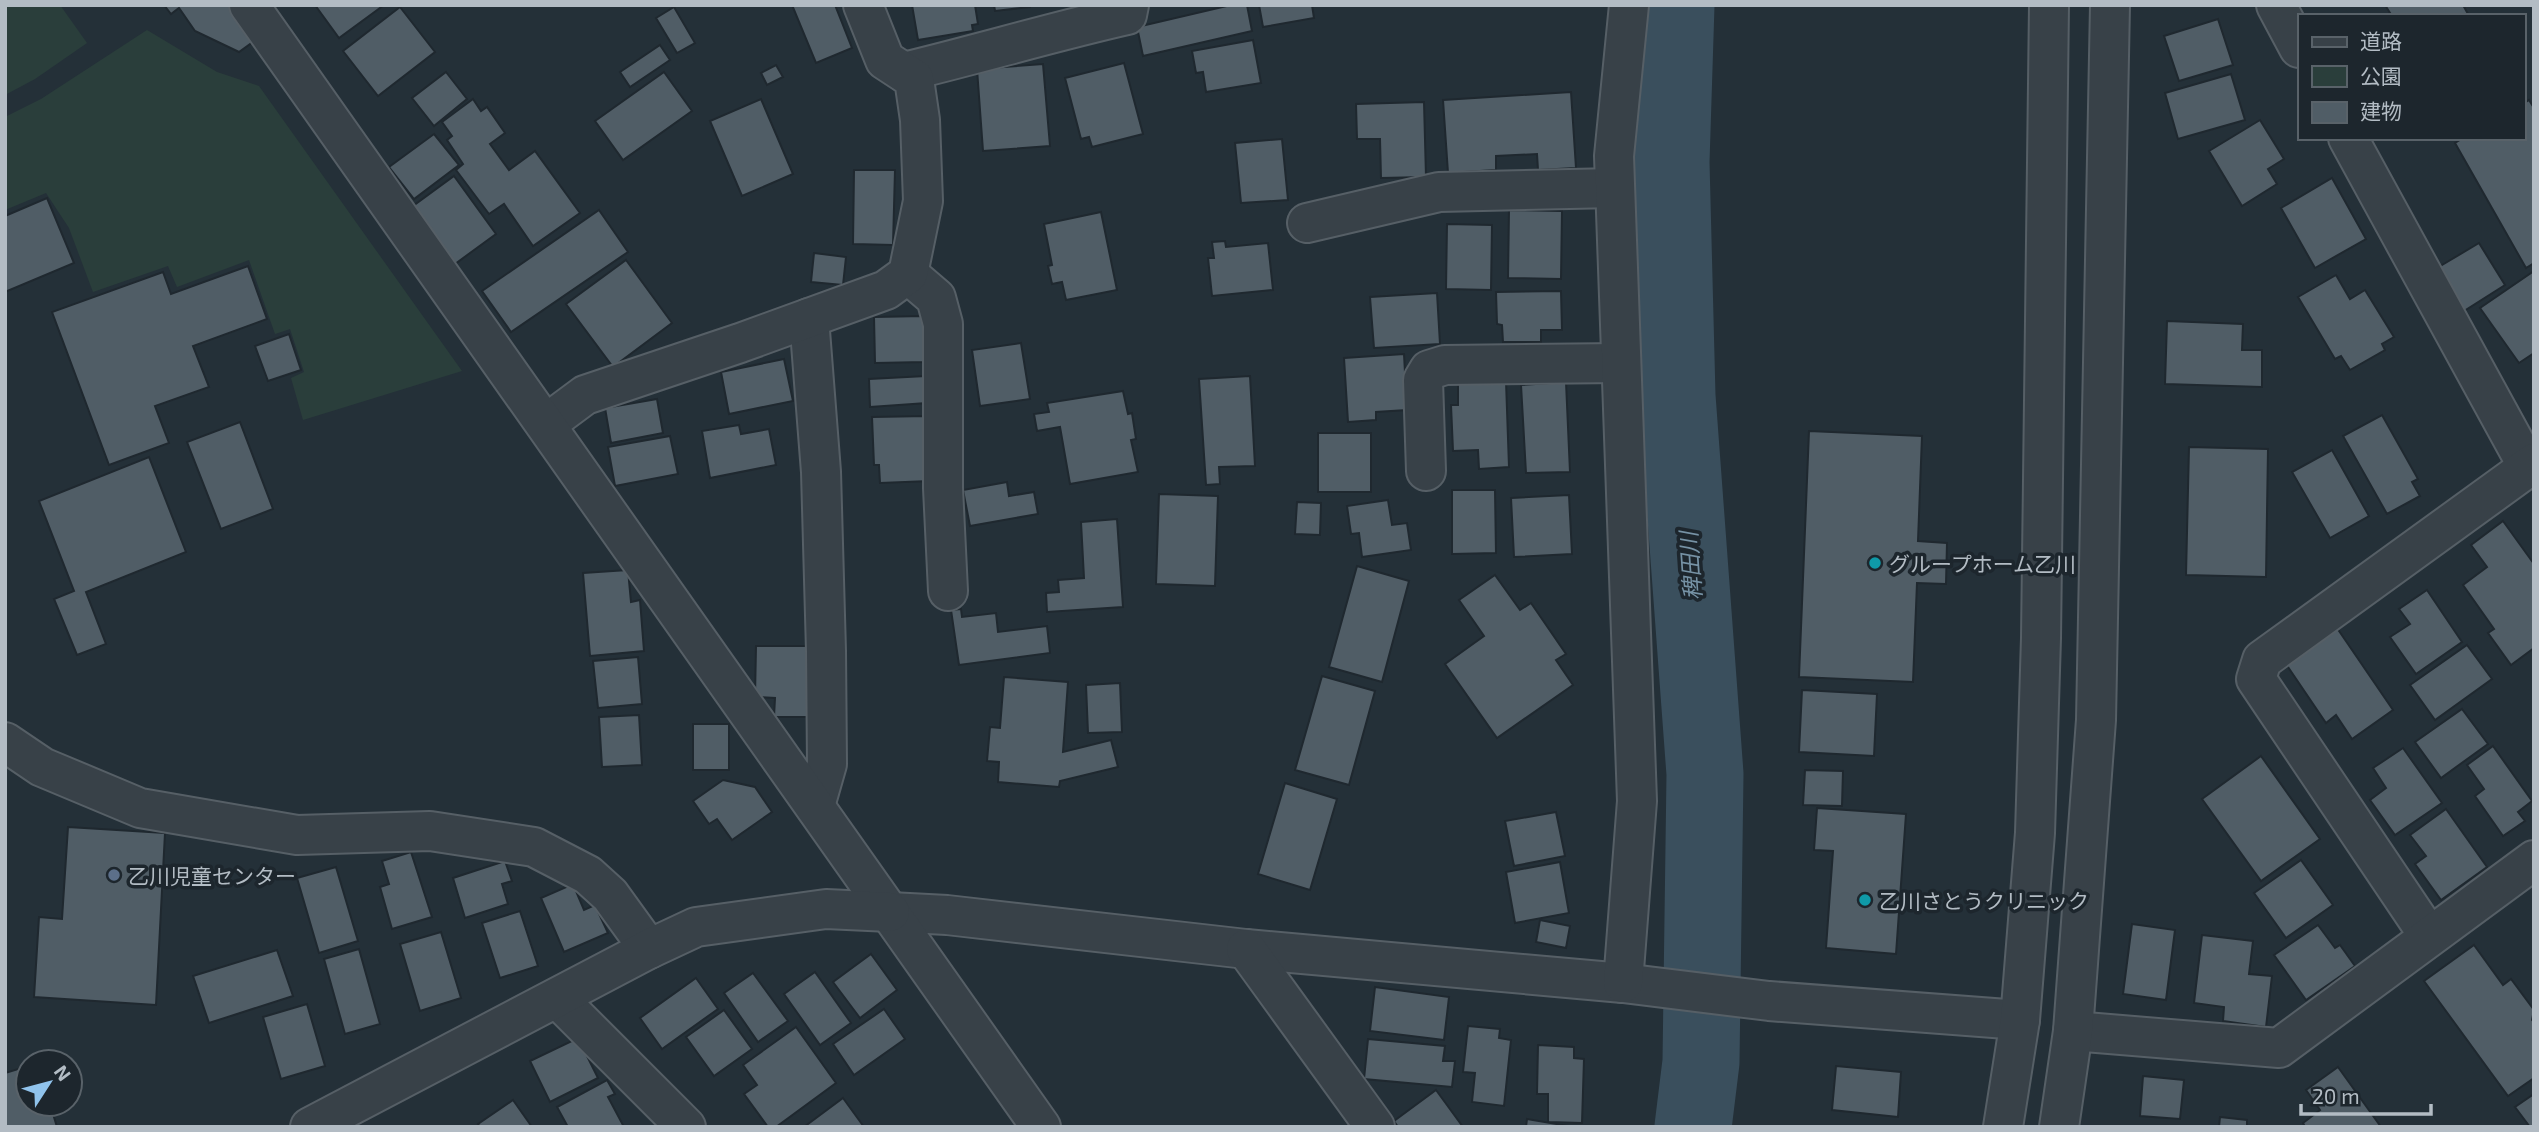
<svg xmlns="http://www.w3.org/2000/svg" width="2539" height="1132" viewBox="0 0 2539 1132" font-family="'Exo 2','Noto Sans JP',sans-serif">
  <rect width="100%" height="100%" fill="#243038"/>
  <g fill="#2a3e3b">
    <path d="M 5,5 L 60,5 L 87,43 L 35,79 L 5,95 Z"/>
    <path d="M 147,30 L 217,72 L 259,86 L 462,371 L 303,420 L 291,378 L 304,372 L 290,329 L 275,334 L 249,260 L 177,287 L 168,266 L 93,292 L 69,228 L 46,193 L 5,210 L 5,117 L 41,99 Z"/>
  </g>
  <g fill="none" stroke-linecap="round" stroke-linejoin="round">
    <path stroke="#3a4f5d" stroke-width="77" d="M 1676,5 L 1671,162 L 1677,396 L 1705,774 L 1701,1062 L 1693,1127"/>
  </g>
  <g fill="#505d66" stroke="#1f282f" stroke-width="2">
    <path d="M 164,5 L 232,5 L 257,39 L 239,52 L 195,31 L 179,8 L 171,14 Z"/>
    <path d="M 315,5 L 384,5 L 339,38 Z"/>
    <path d="M 792,5 L 835,5 L 852,48 L 816,63 Z"/>
    <path d="M 912,5 L 975,5 L 978,24 L 972,25 L 973,31 L 918,40 Z"/>
    <path d="M 994,5 L 1030,5 L 1030,7 L 995,11 Z"/>
    <path d="M 1231,5 L 1247,5 L 1252,31 L 1143,56 L 1137,27 Z"/>
    <path d="M 1259,5 L 1312,5 L 1314,18 L 1263,27 Z"/>
    <path d="M 2385,5 L 2463,5 L 2468,14 L 2465,16 L 2392,16 Z"/>
    <path d="M 400,7 L 435,52 L 378,96 L 343,51 Z"/>
    <path d="M 674,7 L 695,43 L 677,53 L 656,18 Z"/>
    <path d="M 2218,19 L 2233,65 L 2179,81 L 2164,36 Z"/>
    <path d="M 1253,40 L 1261,83 L 1206,92 L 1203,72 L 1196,73 L 1192,51 Z"/>
    <path d="M 660,45 L 670,60 L 630,87 L 620,72 Z"/>
    <path d="M 1124,63 L 1143,134 L 1092,147 L 1089,137 L 1081,139 L 1065,78 Z"/>
    <path d="M 1043,64 L 1050,146 L 983,151 L 977,69 Z"/>
    <path d="M 776,65 L 783,77 L 767,85 L 761,73 Z"/>
    <path d="M 446,72 L 467,99 L 434,126 L 412,98 Z"/>
    <path d="M 664,72 L 692,111 L 623,160 L 595,121 Z"/>
    <path d="M 2231,74 L 2245,120 L 2178,139 L 2165,93 Z"/>
    <path d="M 1571,92 L 1576,168 L 1538,170 L 1537,154 L 1496,156 L 1496,170 L 1448,173 L 1443,100 Z"/>
    <path d="M 473,99 L 481,111 L 487,107 L 505,133 L 490,144 L 509,170 L 535,151 L 580,213 L 533,246 L 504,204 L 489,214 L 456,170 L 463,164 L 447,140 L 452,136 L 442,122 Z"/>
    <path d="M 761,99 L 793,174 L 742,196 L 710,121 Z"/>
    <path d="M 2529,100 L 2534,108 L 2534,263 L 2526,268 L 2455,143 L 2463,138 L 2523,138 L 2523,104 Z"/>
    <path d="M 1424,102 L 1426,177 L 1381,178 L 1380,139 L 1357,139 L 1356,104 Z"/>
    <path d="M 2260,120 L 2284,159 L 2268,169 L 2277,184 L 2242,206 L 2209,151 Z"/>
    <path d="M 434,134 L 459,165 L 414,199 L 389,167 Z"/>
    <path d="M 1282,139 L 1288,200 L 1241,203 L 1235,143 Z"/>
    <path d="M 854,170 L 895,170 L 893,245 L 853,244 Z"/>
    <path d="M 454,176 L 496,234 L 455,264 L 413,206 Z"/>
    <path d="M 2332,178 L 2366,239 L 2315,268 L 2281,208 Z"/>
    <path d="M 47,198 L 74,263 L 5,292 L 5,216 Z"/>
    <path d="M 599,210 L 628,252 L 511,332 L 482,291 Z"/>
    <path d="M 1509,210 L 1562,211 L 1561,279 L 1508,278 Z"/>
    <path d="M 1101,212 L 1117,290 L 1066,300 L 1062,282 L 1052,284 L 1048,266 L 1052,265 L 1044,224 Z"/>
    <path d="M 1447,224 L 1492,225 L 1491,290 L 1446,289 Z"/>
    <path d="M 1225,241 L 1226,247 L 1268,243 L 1273,290 L 1212,296 L 1208,258 L 1214,258 L 1212,242 Z"/>
    <path d="M 2479,243 L 2505,285 L 2464,311 L 2437,268 Z"/>
    <path d="M 814,253 L 846,257 L 843,285 L 811,282 Z"/>
    <path d="M 626,260 L 672,323 L 613,367 L 566,304 Z"/>
    <path d="M 248,266 L 267,319 L 193,346 L 209,387 L 155,406 L 169,443 L 109,465 L 52,312 L 163,272 L 171,294 Z"/>
    <path d="M 2534,271 L 2534,353 L 2519,363 L 2480,308 Z"/>
    <path d="M 2336,275 L 2350,299 L 2365,290 L 2394,337 L 2382,344 L 2385,350 L 2350,370 L 2341,356 L 2335,359 L 2298,297 Z"/>
    <path d="M 1561,291 L 1562,330 L 1541,330 L 1541,342 L 1503,342 L 1502,325 L 1497,324 L 1496,292 Z"/>
    <path d="M 1437,293 L 1440,344 L 1374,348 L 1370,297 Z"/>
    <path d="M 924,316 L 925,362 L 875,363 L 874,317 Z"/>
    <path d="M 2167,321 L 2243,324 L 2242,350 L 2262,350 L 2262,387 L 2165,384 Z"/>
    <path d="M 289,334 L 301,370 L 268,381 L 255,346 Z"/>
    <path d="M 1021,343 L 1030,399 L 980,406 L 972,350 Z"/>
    <path d="M 1404,354 L 1407,410 L 1376,412 L 1376,420 L 1348,422 L 1344,358 Z"/>
    <path d="M 784,359 L 793,401 L 729,414 L 721,372 Z"/>
    <path d="M 926,376 L 927,403 L 870,407 L 869,379 Z"/>
    <path d="M 1250,376 L 1255,466 L 1219,467 L 1220,484 L 1206,485 L 1199,379 Z"/>
    <path d="M 1506,381 L 1509,467 L 1479,469 L 1478,450 L 1453,451 L 1451,405 L 1458,405 L 1458,384 Z"/>
    <path d="M 1566,382 L 1570,472 L 1526,473 L 1521,385 Z"/>
    <path d="M 1123,391 L 1128,414 L 1132,413 L 1136,439 L 1131,440 L 1138,472 L 1070,484 L 1060,427 L 1037,431 L 1034,414 L 1049,412 L 1047,403 Z"/>
    <path d="M 657,399 L 663,433 L 611,443 L 605,408 Z"/>
    <path d="M 2382,415 L 2418,479 L 2412,482 L 2420,496 L 2387,514 L 2343,436 Z"/>
    <path d="M 928,416 L 930,481 L 880,483 L 879,465 L 874,465 L 872,417 Z"/>
    <path d="M 240,422 L 273,509 L 221,529 L 187,442 Z"/>
    <path d="M 739,425 L 741,434 L 769,429 L 776,465 L 710,478 L 702,431 Z"/>
    <path d="M 1809,431 L 1922,436 L 1918,541 L 1947,543 L 1946,584 L 1917,583 L 1913,682 L 1799,677 Z"/>
    <rect x="1318" y="433" width="53" height="59"/>
    <path d="M 670,436 L 678,474 L 615,486 L 608,447 Z"/>
    <path d="M 2189,447 L 2268,449 L 2266,577 L 2186,575 Z"/>
    <path d="M 2332,450 L 2369,516 L 2330,538 L 2292,472 Z"/>
    <path d="M 149,457 L 186,552 L 86,592 L 106,644 L 77,655 L 54,599 L 74,591 L 39,501 Z"/>
    <path d="M 1007,482 L 1009,496 L 1034,492 L 1038,514 L 970,526 L 963,490 Z"/>
    <path d="M 1452,490 L 1495,490 L 1496,553 L 1452,554 Z"/>
    <path d="M 1159,494 L 1218,496 L 1215,586 L 1156,584 Z"/>
    <path d="M 1569,495 L 1572,554 L 1514,557 L 1511,498 Z"/>
    <path d="M 1388,500 L 1392,525 L 1407,523 L 1411,550 L 1362,557 L 1359,533 L 1351,534 L 1347,506 Z"/>
    <path d="M 1297,502 L 1321,503 L 1320,535 L 1295,534 Z"/>
    <path d="M 1117,519 L 1123,607 L 1047,612 L 1046,593 L 1059,592 L 1058,580 L 1084,578 L 1081,522 Z"/>
    <path d="M 2503,521 L 2534,564 L 2534,648 L 2511,665 L 2488,633 L 2494,629 L 2463,585 L 2487,567 L 2471,545 Z"/>
    <path d="M 1357,566 L 1409,581 L 1382,682 L 1329,667 Z"/>
    <path d="M 628,570 L 631,602 L 640,600 L 644,651 L 590,656 L 583,573 Z"/>
    <path d="M 1495,575 L 1520,610 L 1531,603 L 1566,654 L 1556,660 L 1573,685 L 1497,738 L 1445,664 L 1484,636 L 1459,600 Z"/>
    <path d="M 2427,590 L 2462,642 L 2416,674 L 2390,637 L 2410,624 L 2399,609 Z"/>
    <path d="M 961,609 L 962,617 L 996,613 L 998,632 L 1047,626 L 1050,653 L 959,665 L 951,610 Z"/>
    <path d="M 2337,628 L 2393,710 L 2352,739 L 2336,715 L 2326,723 L 2286,664 Z"/>
    <path d="M 2467,645 L 2492,679 L 2435,720 L 2410,685 Z"/>
    <path d="M 756,646 L 809,646 L 809,717 L 774,717 L 775,698 L 755,697 Z"/>
    <path d="M 638,657 L 642,704 L 598,708 L 593,661 Z"/>
    <path d="M 1322,676 L 1375,691 L 1349,785 L 1295,770 Z"/>
    <path d="M 1004,677 L 1068,682 L 1063,752 L 1111,740 L 1118,767 L 1060,781 L 1059,787 L 998,782 L 999,762 L 987,761 L 990,727 L 1000,728 Z"/>
    <path d="M 1120,683 L 1122,732 L 1088,733 L 1086,685 Z"/>
    <path d="M 1802,690 L 1877,694 L 1874,756 L 1799,752 Z"/>
    <path d="M 2462,709 L 2488,744 L 2441,778 L 2415,742 Z"/>
    <path d="M 639,715 L 642,765 L 602,767 L 599,717 Z"/>
    <rect x="693" y="724" width="36" height="46"/>
    <path d="M 2493,746 L 2532,801 L 2518,812 L 2525,821 L 2503,836 L 2475,796 L 2484,789 L 2467,765 Z"/>
    <path d="M 2403,748 L 2442,803 L 2395,835 L 2370,800 L 2386,788 L 2373,768 Z"/>
    <path d="M 2261,756 L 2320,839 L 2261,881 L 2202,799 Z"/>
    <path d="M 1805,770 L 1843,771 L 1842,806 L 1803,805 Z"/>
    <path d="M 723,780 L 755,787 L 772,812 L 732,840 L 717,819 L 709,824 L 693,801 Z"/>
    <path d="M 1285,783 L 1337,799 L 1310,890 L 1258,874 Z"/>
    <path d="M 1817,808 L 1906,814 L 1896,954 L 1826,948 L 1833,851 L 1814,850 Z"/>
    <path d="M 2446,809 L 2487,867 L 2441,900 L 2415,864 L 2426,856 L 2410,835 Z"/>
    <path d="M 1556,812 L 1565,856 L 1514,866 L 1505,821 Z"/>
    <path d="M 68,827 L 165,833 L 156,1005 L 34,997 L 39,917 L 62,919 Z"/>
    <path d="M 411,852 L 432,917 L 392,929 L 380,887 L 389,884 L 382,861 Z"/>
    <path d="M 2301,860 L 2333,905 L 2286,938 L 2254,893 Z"/>
    <path d="M 505,861 L 512,881 L 502,884 L 508,904 L 465,918 L 453,878 Z"/>
    <path d="M 1560,862 L 1569,913 L 1515,923 L 1506,872 Z"/>
    <path d="M 336,867 L 358,941 L 319,953 L 297,878 Z"/>
    <path d="M 573,884 L 584,910 L 595,905 L 608,933 L 564,952 L 541,898 Z"/>
    <path d="M 520,911 L 538,966 L 500,978 L 482,923 Z"/>
    <path d="M 1540,920 L 1570,926 L 1566,948 L 1536,942 Z"/>
    <path d="M 2132,924 L 2175,930 L 2166,1000 L 2123,994 Z"/>
    <path d="M 2318,925 L 2335,948 L 2340,945 L 2355,966 L 2306,1000 L 2274,955 Z"/>
    <path d="M 441,932 L 461,998 L 420,1011 L 400,944 Z"/>
    <path d="M 2202,935 L 2253,941 L 2249,974 L 2272,976 L 2266,1027 L 2223,1021 L 2224,1007 L 2194,1003 Z"/>
    <path d="M 2474,945 L 2503,985 L 2511,979 L 2534,1010 L 2532,1020 L 2534,1022 L 2534,1078 L 2508,1096 L 2424,981 Z"/>
    <path d="M 359,949 L 380,1024 L 345,1034 L 324,959 Z"/>
    <path d="M 277,950 L 293,996 L 209,1023 L 193,976 Z"/>
    <path d="M 871,954 L 897,990 L 860,1018 L 833,982 Z"/>
    <path d="M 815,972 L 851,1023 L 820,1045 L 784,994 Z"/>
    <path d="M 753,973 L 788,1021 L 758,1042 L 724,993 Z"/>
    <path d="M 696,978 L 718,1009 L 662,1049 L 640,1018 Z"/>
    <path d="M 1375,987 L 1449,997 L 1444,1040 L 1370,1031 Z"/>
    <path d="M 307,1004 L 325,1066 L 281,1079 L 263,1017 Z"/>
    <path d="M 884,1009 L 905,1039 L 854,1075 L 833,1044 Z"/>
    <path d="M 724,1010 L 752,1049 L 714,1076 L 686,1037 Z"/>
    <path d="M 1468,1026 L 1500,1029 L 1499,1038 L 1511,1040 L 1504,1106 L 1472,1102 L 1475,1073 L 1463,1072 Z"/>
    <path d="M 796,1027 L 836,1083 L 776,1127 L 768,1127 L 744,1094 L 757,1085 L 743,1065 Z"/>
    <path d="M 578,1038 L 598,1078 L 550,1102 L 530,1061 Z"/>
    <path d="M 1368,1039 L 1445,1046 L 1443,1061 L 1455,1061 L 1452,1087 L 1364,1079 Z"/>
    <path d="M 1538,1045 L 1574,1047 L 1574,1058 L 1584,1059 L 1582,1123 L 1548,1122 L 1548,1094 L 1537,1094 Z"/>
    <path d="M 28,1066 L 28,1104 L 50,1104 L 57,1127 L 5,1127 L 5,1073 Z"/>
    <path d="M 1836,1066 L 1901,1072 L 1898,1117 L 1832,1110 Z"/>
    <path d="M 2338,1067 L 2381,1127 L 2305,1127 L 2303,1123 L 2320,1110 L 2306,1090 Z"/>
    <path d="M 2143,1076 L 2184,1080 L 2180,1119 L 2140,1116 Z"/>
    <path d="M 607,1080 L 615,1094 L 608,1097 L 624,1127 L 568,1127 L 557,1107 Z"/>
    <path d="M 1436,1090 L 1463,1127 L 1398,1127 L 1394,1121 Z"/>
    <path d="M 2534,1094 L 2534,1127 L 2530,1127 L 2515,1107 Z"/>
    <path d="M 843,1098 L 864,1127 L 804,1127 Z"/>
    <path d="M 513,1100 L 532,1127 L 480,1127 L 478,1124 Z"/>
    <path d="M 2220,1117 L 2247,1120 L 2247,1127 L 2219,1127 Z"/>
    <path d="M 1527,1119 L 1574,1127 L 1526,1127 Z"/>
  </g>
  <g fill="none" stroke-linecap="round" stroke-linejoin="round">
    <defs>
      <g id="minor">
        <path d="M 2276,5 L 2299,48"/>
        <path d="M 904,72 C 979,54 1052,32 1127,15 L 1129,5"/>
        <path d="M 2348,138 L 2528,467"/>
        <path d="M 1307,223 L 1439,192 L 1615,188"/>
        <path d="M 908,274 L 936,298 L 943,324 L 943,488 L 948,591"/>
        <path d="M 809,318 L 821,472 L 826,651 L 827,764 L 815,806"/>
        <path d="M 546,424 L 585,395 L 740,343 L 886,290 L 908,274 L 923,201 L 920,120 L 914,79 L 885,60 L 863,5"/>
        <path d="M 1426,471 L 1423,380 L 1429,370 L 1445,365 L 1621,363"/>
        <path d="M 5,742 L 42,767 L 140,808 L 297,835 L 430,831 L 534,847 L 588,875 L 610,895 L 649,949"/>
        <path d="M 890,912 L 947,915 L 1246,949 L 1623,983 L 1769,1001 L 2020,1020"/>
        <path d="M 2429,936 L 2256,679 L 2262,660 L 2534,463"/>
        <path d="M 1246,949 L 1375,1127"/>
        <path d="M 1623,983 L 1637,801 L 1614,156 L 1629,5"/>
        <path d="M 557,998 L 686,1127"/>
        <path d="M 2073,1031 L 2279,1048 L 2534,860"/>
      </g>
      <g id="tertiary">
        <path d="M 249,5 L 1041,1127"/>
        <path d="M 310,1127 L 649,949 L 696,927 L 826,909 L 890,912"/>
        <path d="M 2003,1127 L 2020,1020 L 2035,833 L 2041,638 L 2049,5"/>
        <path d="M 2059,1127 L 2073,1031 L 2096,720 L 2110,5"/>
      </g>
    </defs>
    <use href="#minor" stroke="#565f66" stroke-width="42"/>
    <use href="#tertiary" stroke="#565f66" stroke-width="42"/>
    <use href="#minor" stroke="#384148" stroke-width="38"/>
    <use href="#tertiary" stroke="#384148" stroke-width="38"/>
  </g>
  <g fill="#0f9aa8" stroke="#1d262d" stroke-width="2.5">
    <circle cx="1875" cy="563" r="7"/>
    <circle cx="1865" cy="900" r="7"/>
  </g>
  <circle fill="#5c6f8a" stroke="#1d262d" stroke-width="2.5" cx="114" cy="875" r="7"/>
  <g text-anchor="middle" dominant-baseline="central" stroke-width="7" stroke-linejoin="round" paint-order="stroke">
    <g font-size="21" fill="#b3bcc4" stroke="#1d262d" text-anchor="start">
      <text x="1889" y="563">グループホーム乙川</text>
      <text x="128" y="875">乙川児童センター</text>
      <text x="1879" y="900">乙川さとうクリニック</text>
    </g>
    <g font-size="23" font-style="italic" fill="#7692a5" stroke="#1d262d">
      <text transform="translate(1690 566) rotate(-94)">稗田川</text>
    </g>
  </g>
  <rect width="2539" height="1132" fill="none" stroke="#b3bcc4" stroke-width="14"/>
  <rect x="2298" y="14" width="228" height="126" fill="#1d262d" stroke="#596269" stroke-width="2"/>
  <rect x="2312" y="37" width="35" height="10" fill="#384148" stroke="#596269" stroke-width="2"/>
  <text x="2360" y="49" font-size="21" fill="#b3bcc4">道路</text>
  <rect x="2312" y="66" width="35" height="21" fill="#2a3e3b" stroke="#596269" stroke-width="2"/>
  <text x="2360" y="84" font-size="21" fill="#b3bcc4">公園</text>
  <rect x="2312" y="102" width="35" height="21" fill="#505d66" stroke="#596269" stroke-width="2"/>
  <text x="2360" y="119" font-size="21" fill="#b3bcc4">建物</text>
  <g transform="translate(49 1083) rotate(54)"><circle r="33" fill="#1d262d" stroke="#596269" stroke-width="2"/>
  <path d="M0-5L12 26L0 18L-12 26Z" fill="#90c3ec"/>
  <text y="-10" font-size="19" font-weight="bold" text-anchor="middle" fill="#b3bcc4">N</text>
  </g>
  <path d="M2301 1104v10h130v-10" fill="none" stroke="#b3bcc4" stroke-width="3.5"/>
  <text x="2312" y="1104" font-size="21" fill="#b3bcc4" stroke="#1d262d" stroke-width="5" paint-order="stroke">20 m</text>
</svg>
